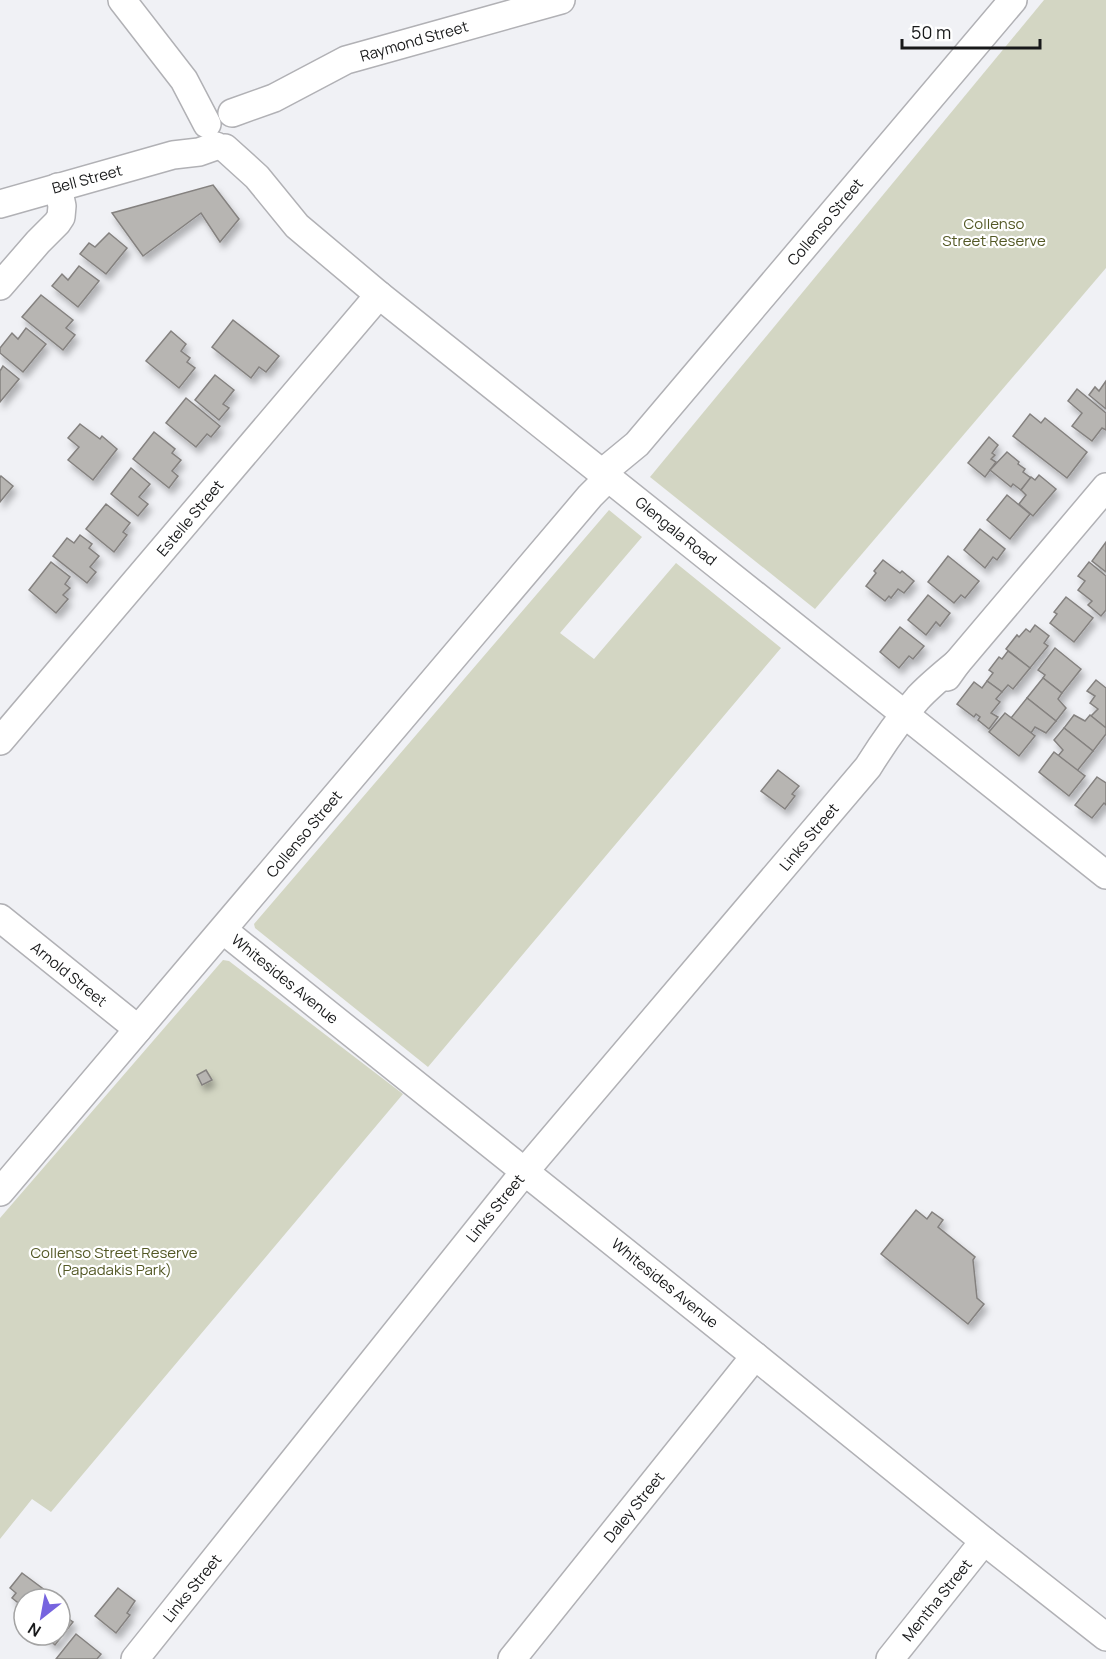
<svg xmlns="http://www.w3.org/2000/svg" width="1106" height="1659" viewBox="0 0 1106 1659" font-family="Manrope,sans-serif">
  <defs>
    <filter id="shadow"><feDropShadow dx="3.5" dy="6" stdDeviation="3" flood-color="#0004"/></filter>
  </defs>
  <rect width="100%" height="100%" fill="#f0f1f5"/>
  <g fill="#d3d6c3">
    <path d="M 1044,0 L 1106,0 L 1106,268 L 815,609 L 650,477 Z"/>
    <path d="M 609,510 L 642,537 L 560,633 L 594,659 L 676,563 L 781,648 L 428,1067 L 255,928 L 254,924 Z"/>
    <path d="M 223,960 L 229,961 L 403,1094 L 51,1512 L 32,1499 L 0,1539 L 0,1218 Z"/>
  </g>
  <g fill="#b7b5b2" stroke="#84817f" stroke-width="1.5" filter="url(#shadow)">
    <path d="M 213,185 L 239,219 L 220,242 L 201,213 L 143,256 L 112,213 Z"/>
    <path d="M 109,233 L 127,248 L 106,274 L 80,254 L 89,243 L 95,247 Z"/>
    <path d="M 79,266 L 99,281 L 78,307 L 52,286 L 62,274 L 68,280 Z"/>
    <path d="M 41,295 L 73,320 L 66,328 L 75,335 L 63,350 L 22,317 Z"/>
    <path d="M 233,320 L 279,356 L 266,372 L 259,367 L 251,378 L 212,347 Z"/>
    <path d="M 26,328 L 46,344 L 23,372 L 0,353 L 0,348 L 12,333 L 18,339 Z"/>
    <path d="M 171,331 L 186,344 L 181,351 L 190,358 L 187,362 L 195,368 L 179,388 L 146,361 Z"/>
    <path d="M 3,366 L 19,379 L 0,402 L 0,371 Z"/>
    <path d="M 215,375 L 234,390 L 223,404 L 229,408 L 219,420 L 195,400 Z"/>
    <path d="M 1106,381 L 1106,409 L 1089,395 L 1095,387 L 1099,391 Z"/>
    <path d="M 1077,389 L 1106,413 L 1106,430 L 1102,428 L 1092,441 L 1072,426 L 1082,413 L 1068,401 Z"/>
    <path d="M 186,398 L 220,426 L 211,437 L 207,434 L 196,447 L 166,423 Z"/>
    <path d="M 1030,414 L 1041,423 L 1045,418 L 1087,452 L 1067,478 L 1013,436 Z"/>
    <path d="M 80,424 L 100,439 L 102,436 L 117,449 L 93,480 L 68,460 L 79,447 L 68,438 Z"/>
    <path d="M 154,432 L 175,449 L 172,453 L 181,460 L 172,471 L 178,476 L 169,488 L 133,459 Z"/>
    <path d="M 989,437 L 998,445 L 992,453 L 995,455 L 991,459 L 996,462 L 985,477 L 968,463 Z"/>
    <path d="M 1007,452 L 1019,462 L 1018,464 L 1025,469 L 1023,472 L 1031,478 L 1021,490 L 1013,484 L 1011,487 L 990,470 Z"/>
    <path d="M 131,468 L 150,484 L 139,497 L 148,504 L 138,516 L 111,494 Z"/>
    <path d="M 1039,475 L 1056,489 L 1033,516 L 1019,504 L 1026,495 L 1021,490 L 1031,477 L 1035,480 Z"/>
    <path d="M 1,476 L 13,486 L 0,502 L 0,478 Z"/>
    <path d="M 1007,495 L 1030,514 L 1010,539 L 987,520 Z"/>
    <path d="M 106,504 L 130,523 L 123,532 L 127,535 L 114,552 L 86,529 Z"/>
    <path d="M 980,529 L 1005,549 L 997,560 L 993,557 L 985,568 L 964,550 Z"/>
    <path d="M 80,535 L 92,544 L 89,548 L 99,556 L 90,567 L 96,572 L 87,583 L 53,556 L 67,538 L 74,543 Z"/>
    <path d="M 1106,542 L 1106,572 L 1092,561 Z"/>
    <path d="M 948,556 L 979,581 L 965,598 L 961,595 L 954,603 L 928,582 Z"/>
    <path d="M 883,560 L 900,573 L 902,571 L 914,581 L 904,593 L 898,589 L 891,598 L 889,596 L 885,601 L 866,586 L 876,573 L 874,571 Z"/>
    <path d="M 51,562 L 70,577 L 65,584 L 70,588 L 63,595 L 68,599 L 56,613 L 29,590 Z"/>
    <path d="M 1089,562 L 1106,576 L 1106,610 L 1101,616 L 1088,605 L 1092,601 L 1078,590 L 1085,581 L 1078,576 Z"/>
    <path d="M 928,595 L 950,613 L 940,626 L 936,622 L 926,635 L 908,620 Z"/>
    <path d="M 1066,597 L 1093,618 L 1074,642 L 1050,623 L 1057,614 L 1054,612 Z"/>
    <path d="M 1035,625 L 1049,636 L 1044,643 L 1048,646 L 1030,668 L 1006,649 L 1017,635 L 1019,637 L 1026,629 L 1030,632 Z"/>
    <path d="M 900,627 L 924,646 L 913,659 L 909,656 L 899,668 L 880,652 Z"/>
    <path d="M 1055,648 L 1081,669 L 1062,693 L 1043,678 L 1045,675 L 1038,670 Z"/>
    <path d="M 1008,651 L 1030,668 L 1013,689 L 1008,685 L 1002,692 L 987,681 L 993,673 L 989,670 L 999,657 L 1002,659 Z"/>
    <path d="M 1043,678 L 1062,693 L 1058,699 L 1066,708 L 1056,721 L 1027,698 Z"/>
    <path d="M 1096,680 L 1106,688 L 1106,728 L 1091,716 L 1098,709 L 1090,703 L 1095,696 L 1087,691 Z"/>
    <path d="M 987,681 L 1002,692 L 996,699 L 1000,702 L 991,713 L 998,717 L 989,729 L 978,720 L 980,717 L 976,714 L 974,717 L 957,704 L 974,682 L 982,688 Z"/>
    <path d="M 1027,698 L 1056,721 L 1046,733 L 1035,727 L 1031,733 L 1011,718 Z"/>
    <path d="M 1005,713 L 1035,736 L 1019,756 L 989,732 Z"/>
    <path d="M 1074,715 L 1085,721 L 1090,715 L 1106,728 L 1106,734 L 1093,751 L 1064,728 Z"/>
    <path d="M 1064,728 L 1093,751 L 1077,771 L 1058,756 L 1063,750 L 1054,740 Z"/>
    <path d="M 1054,752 L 1085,776 L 1069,796 L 1039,772 Z"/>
    <path d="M 778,770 L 799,786 L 792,794 L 795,796 L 785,809 L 761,791 Z"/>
    <path d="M 1097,777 L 1106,783 L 1106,805 L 1104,803 L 1092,818 L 1075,805 Z"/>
    <path d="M 206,1070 L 212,1080 L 202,1085 L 197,1075 Z"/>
    <path d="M 916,1210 L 927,1219 L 932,1212 L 943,1220 L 938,1227 L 975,1257 L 973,1260 L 977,1298 L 984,1304 L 968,1324 L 881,1254 Z"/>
    <path d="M 22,1573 L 50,1594 L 46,1599 L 24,1599 L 24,1618 L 18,1613 L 22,1606 L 12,1598 L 16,1593 L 10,1588 Z"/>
    <path d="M 118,1588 L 135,1601 L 127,1613 L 130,1615 L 116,1633 L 95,1616 Z"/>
    <path d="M 60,1613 L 73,1622 L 55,1645 L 44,1635 L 60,1635 Z"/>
    <path d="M 76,1634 L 101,1654 L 97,1659 L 56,1659 Z"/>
  </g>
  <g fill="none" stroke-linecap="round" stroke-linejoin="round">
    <defs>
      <g id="minor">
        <path d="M 122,0 L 184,80 L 207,124"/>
        <path d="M 232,113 L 274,98 L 346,60 L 561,0"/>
        <path d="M 225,148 L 257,177 L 297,226 L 379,295 L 1106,875"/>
        <path d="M 0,204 L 173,155 L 199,152 L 216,146"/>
        <path d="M 0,286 L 38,242 L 57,223 L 61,217 L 62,206 L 58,187"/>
        <path d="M 603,472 L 637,444 L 1013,0"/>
        <path d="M 947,677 L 957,663 L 1106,487"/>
        <path d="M 0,741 L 379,295"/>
        <path d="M 0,918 L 138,1029"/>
        <path d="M 223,930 L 755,1356 L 984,1541 L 1106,1637"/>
        <path d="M 0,1192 L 590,496 L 609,477"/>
        <path d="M 135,1659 L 525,1171 L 868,767 C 883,743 899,720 918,698 C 930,685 944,674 957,663"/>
        <path d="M 512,1659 L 755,1356"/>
        <path d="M 890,1659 L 984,1541"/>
      </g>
    </defs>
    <use href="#minor" stroke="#b1b1b5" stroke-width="30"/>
    <use href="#minor" stroke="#fff" stroke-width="27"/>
  </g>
  <g text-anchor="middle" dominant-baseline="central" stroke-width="4.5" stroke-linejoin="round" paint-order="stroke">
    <g font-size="15" fill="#18191a" stroke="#fff">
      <text transform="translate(414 41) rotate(-16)">Raymond Street</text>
      <text transform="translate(87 179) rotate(-15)">Bell Street</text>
      <text transform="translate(825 222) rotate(-50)">Collenso Street</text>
      <text transform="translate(190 518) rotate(-50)">Estelle Street</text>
      <text transform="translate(676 531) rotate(39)">Glengala Road</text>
      <text transform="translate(304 834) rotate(-50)">Collenso Street</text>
      <text transform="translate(809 837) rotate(-50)">Links Street</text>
      <text transform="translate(69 974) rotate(39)">Arnold Street</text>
      <text transform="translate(285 979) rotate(39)">Whitesides Avenue</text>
      <text transform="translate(495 1208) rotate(-51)">Links Street</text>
      <text transform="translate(665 1283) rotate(39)">Whitesides Avenue</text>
      <text transform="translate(634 1507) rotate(-51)">Daley Street</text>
      <text transform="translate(192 1588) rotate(-51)">Links Street</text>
      <text transform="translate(937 1600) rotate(-51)">Mentha Street</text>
    </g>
    <g font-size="15" fill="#535825" stroke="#fff">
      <text x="994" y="223">Collenso<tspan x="994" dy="17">Street Reserve</tspan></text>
      <text x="114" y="1252">Collenso Street Reserve<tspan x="114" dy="17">(Papadakis Park)</tspan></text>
    </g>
  </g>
  <g transform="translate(42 1617) rotate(211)"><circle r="28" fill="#ffffff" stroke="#a3a3a3" stroke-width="1.5"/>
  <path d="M0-4.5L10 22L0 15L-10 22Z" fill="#7664df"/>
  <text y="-9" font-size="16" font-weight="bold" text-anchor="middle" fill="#18191a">N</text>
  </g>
  <path d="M902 39v9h138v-9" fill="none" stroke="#18191a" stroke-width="3"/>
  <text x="911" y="39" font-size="18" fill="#18191a" stroke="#ffffff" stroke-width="4.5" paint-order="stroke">50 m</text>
</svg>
